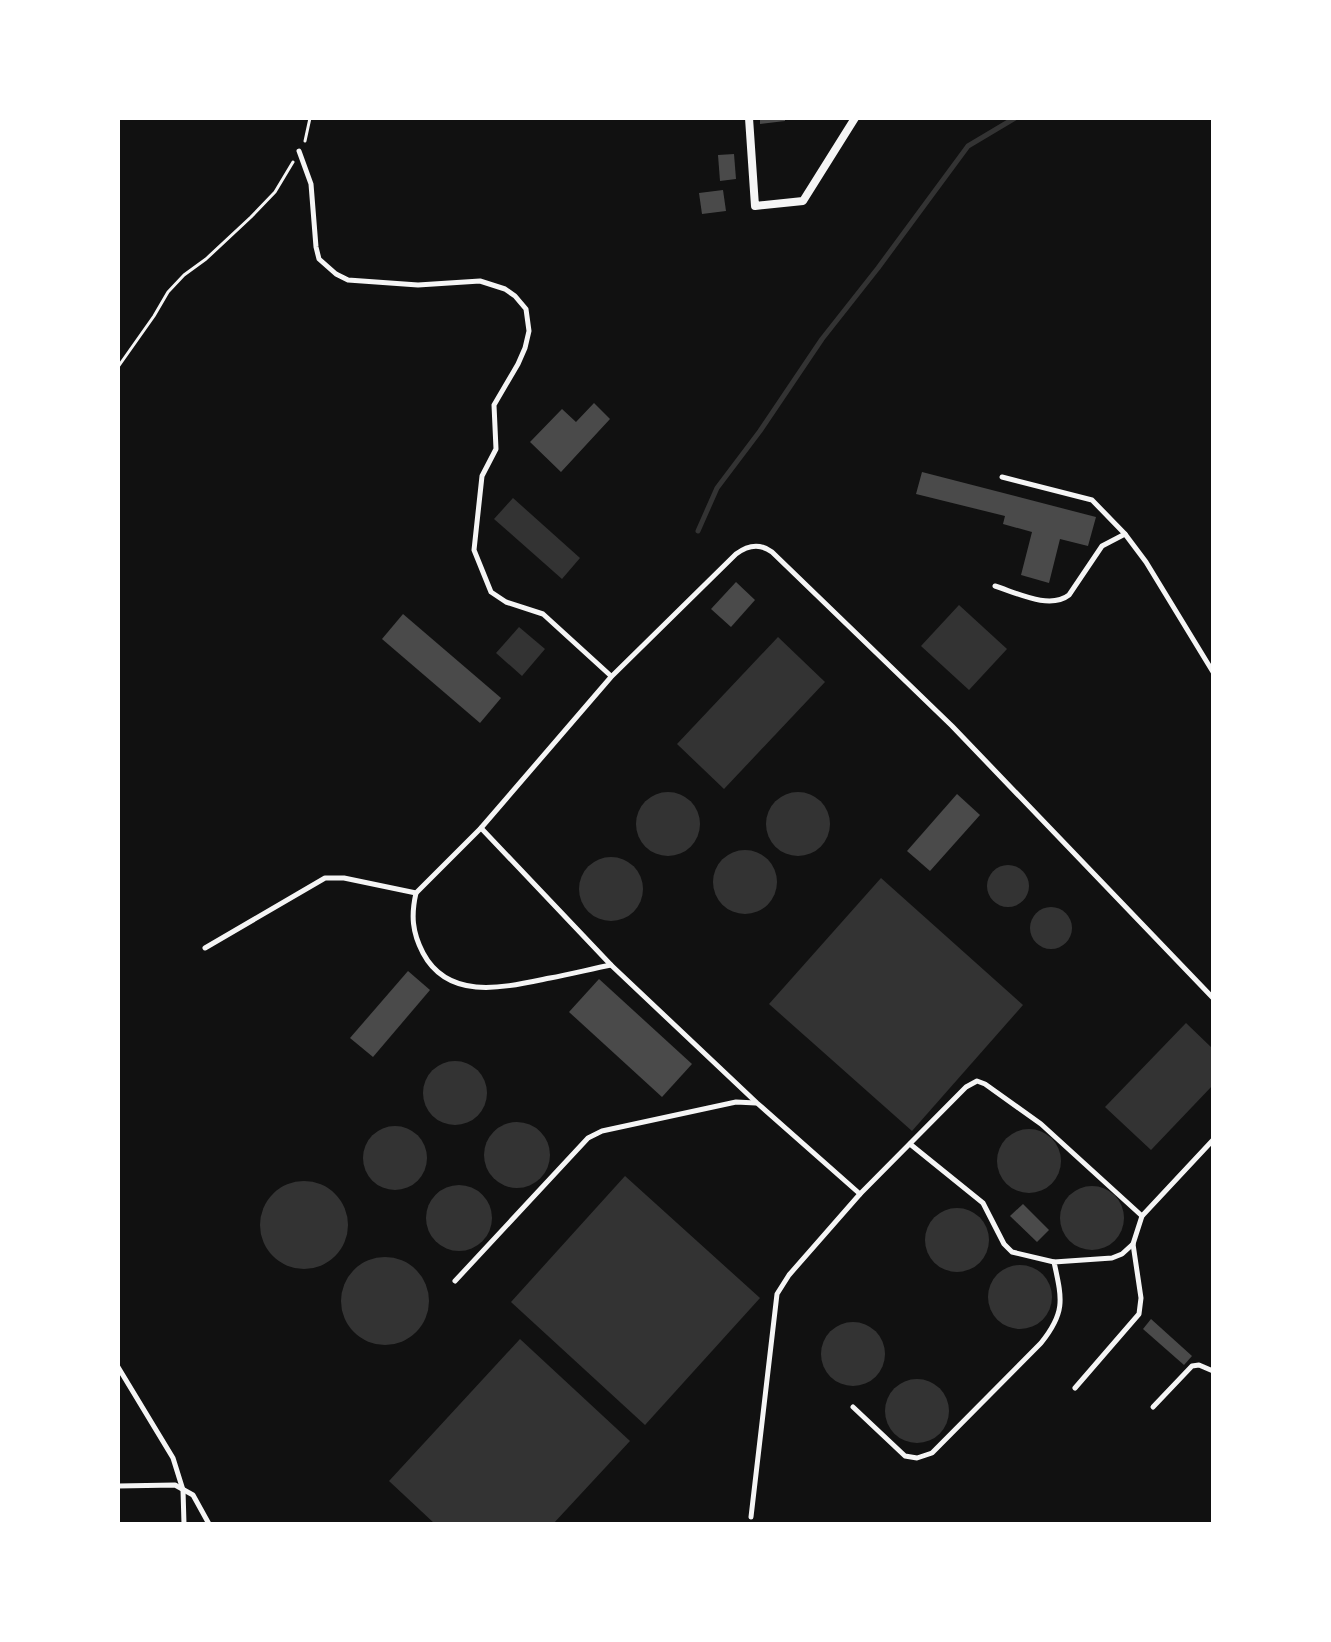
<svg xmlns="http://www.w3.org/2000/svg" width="1331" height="1642" viewBox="0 0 1331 1642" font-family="'Sofia Sans Condensed',sans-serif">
  <rect width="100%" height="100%" fill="#111"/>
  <g fill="#333">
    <path d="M 513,498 L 580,558 L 562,579 L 494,519 Z"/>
    <path d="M 959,605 L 1007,649 L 969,690 L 921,646 Z"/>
    <path d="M 519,627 L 545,649 L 522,676 L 496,653 Z"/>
    <path d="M 778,637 L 825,682 L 724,789 L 677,744 Z"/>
    <circle cx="668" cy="824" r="32"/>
    <circle cx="798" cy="824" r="32"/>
    <circle cx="745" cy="882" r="32"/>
    <circle cx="611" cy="889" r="32"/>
    <circle cx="1008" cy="886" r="21"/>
    <path d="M 881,878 L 1023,1005 L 912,1131 L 769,1004 Z"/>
    <circle cx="1051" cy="928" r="21"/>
    <path d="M 1186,1023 L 1213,1049 L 1213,1085 L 1151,1150 L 1105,1107 Z"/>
    <circle cx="455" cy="1093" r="32"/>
    <circle cx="517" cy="1155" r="33"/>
    <circle cx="395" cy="1158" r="32"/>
    <circle cx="1029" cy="1161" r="32"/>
    <path d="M 625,1176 L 760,1298 L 645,1425 L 511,1302 Z"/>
    <circle cx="304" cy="1225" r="44"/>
    <circle cx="459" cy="1218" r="33"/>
    <circle cx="1092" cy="1218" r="32"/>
    <circle cx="957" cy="1240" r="32"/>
    <circle cx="385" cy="1301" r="44"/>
    <circle cx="1020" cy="1297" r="32"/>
    <circle cx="853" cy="1354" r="32"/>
    <path d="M 520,1339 L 630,1441 L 553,1524 L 435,1524 L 389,1481 Z"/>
    <circle cx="917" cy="1411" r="32"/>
  </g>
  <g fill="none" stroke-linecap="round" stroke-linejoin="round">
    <path stroke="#333" stroke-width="5" d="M 698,531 L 717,488 L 760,431 L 822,339 L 878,268 L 968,146 L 1015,118"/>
  </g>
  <g fill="#4a4a4a">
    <path d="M 760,118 L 785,118 L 785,121 L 760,124 Z"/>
    <path d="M 734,154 L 736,179 L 720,181 L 718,155 Z"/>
    <path d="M 723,190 L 726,211 L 702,214 L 699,193 Z"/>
    <path d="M 594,403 L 610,419 L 561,472 L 530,442 L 562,409 L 576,422 Z"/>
    <path d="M 922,472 L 1096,517 L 1088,546 L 1060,539 L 1049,583 L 1021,575 L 1032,532 L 1003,524 L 1005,516 L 916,494 Z"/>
    <path d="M 736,582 L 755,600 L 731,627 L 711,609 Z"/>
    <path d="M 403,614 L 501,698 L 480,723 L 382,639 Z"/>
    <path d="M 957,794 L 980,815 L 930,871 L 907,851 Z"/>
    <path d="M 408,971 L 430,990 L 373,1057 L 350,1038 Z"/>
    <path d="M 599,979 L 692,1064 L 662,1097 L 569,1012 Z"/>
    <path d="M 1023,1204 L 1049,1230 L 1037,1242 L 1010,1216 Z"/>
    <path d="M 1151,1319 L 1192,1356 L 1184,1365 L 1143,1329 Z"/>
  </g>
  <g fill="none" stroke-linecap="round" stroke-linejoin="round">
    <g stroke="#f5f5f5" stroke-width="3">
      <path d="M 305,141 L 310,118"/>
      <path d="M 118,367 L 154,316 L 168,292 L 184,275 L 206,259 L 251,217 L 275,192 L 293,162"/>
    </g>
    <g stroke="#f5f5f5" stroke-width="5">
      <path d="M 299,151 L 311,184 L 316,247 L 319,259 L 336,274 L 348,280 L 418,285 L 480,281 L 505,289 L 515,296 L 526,309 L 529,331 L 525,348 L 518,364 L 494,405 L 496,449 L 482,476 L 474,550 L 491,592 L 506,602 L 543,614 L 611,676"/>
      <path d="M 1002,477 L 1092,500 L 1125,534"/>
      <path d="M 995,586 C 1017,593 1050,610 1069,595 L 1102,546 L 1125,534 L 1146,562 L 1213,672"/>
      <path d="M 481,828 L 611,965 L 757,1103 L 860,1194 L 966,1087 L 977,1081 L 985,1084 L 1041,1124 L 1142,1216"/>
      <path d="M 416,893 C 411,915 412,932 423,953 C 449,1002 506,987 550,978 C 571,974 591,969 611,965"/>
      <path d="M 205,948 L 325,878 L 344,878 L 416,893 L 481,828 L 611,677 L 736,554 C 748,545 760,543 772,552 L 952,726 L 1213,998"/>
      <path d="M 910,1144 L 983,1203 L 1004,1244 L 1012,1252 L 1054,1262"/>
      <path d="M 455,1281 L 588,1138 L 602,1131 L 736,1102 L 756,1103"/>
      <path d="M 118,1367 L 173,1458 L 183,1490 L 184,1524"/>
      <path d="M 1075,1388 L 1139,1314 L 1141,1298 L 1133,1244 L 1142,1216 L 1213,1140"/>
      <path d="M 853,1407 L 905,1456 L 917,1458 L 932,1453 L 1041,1343 C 1066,1312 1062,1299 1054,1262 L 1112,1258 L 1122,1254 L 1133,1244"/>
      <path d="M 1153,1407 L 1192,1366 L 1199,1365 L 1213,1371"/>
      <path d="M 118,1486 L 175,1485 L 193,1495 L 209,1524"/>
      <path d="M 751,1517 L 777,1294 L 789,1275 L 860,1194"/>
    </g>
    <path stroke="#f5f5f5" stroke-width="8" d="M 749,118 L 755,206 L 803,201 L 855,118"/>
  </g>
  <rect width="1331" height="1642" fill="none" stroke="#ffffff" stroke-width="240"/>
</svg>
